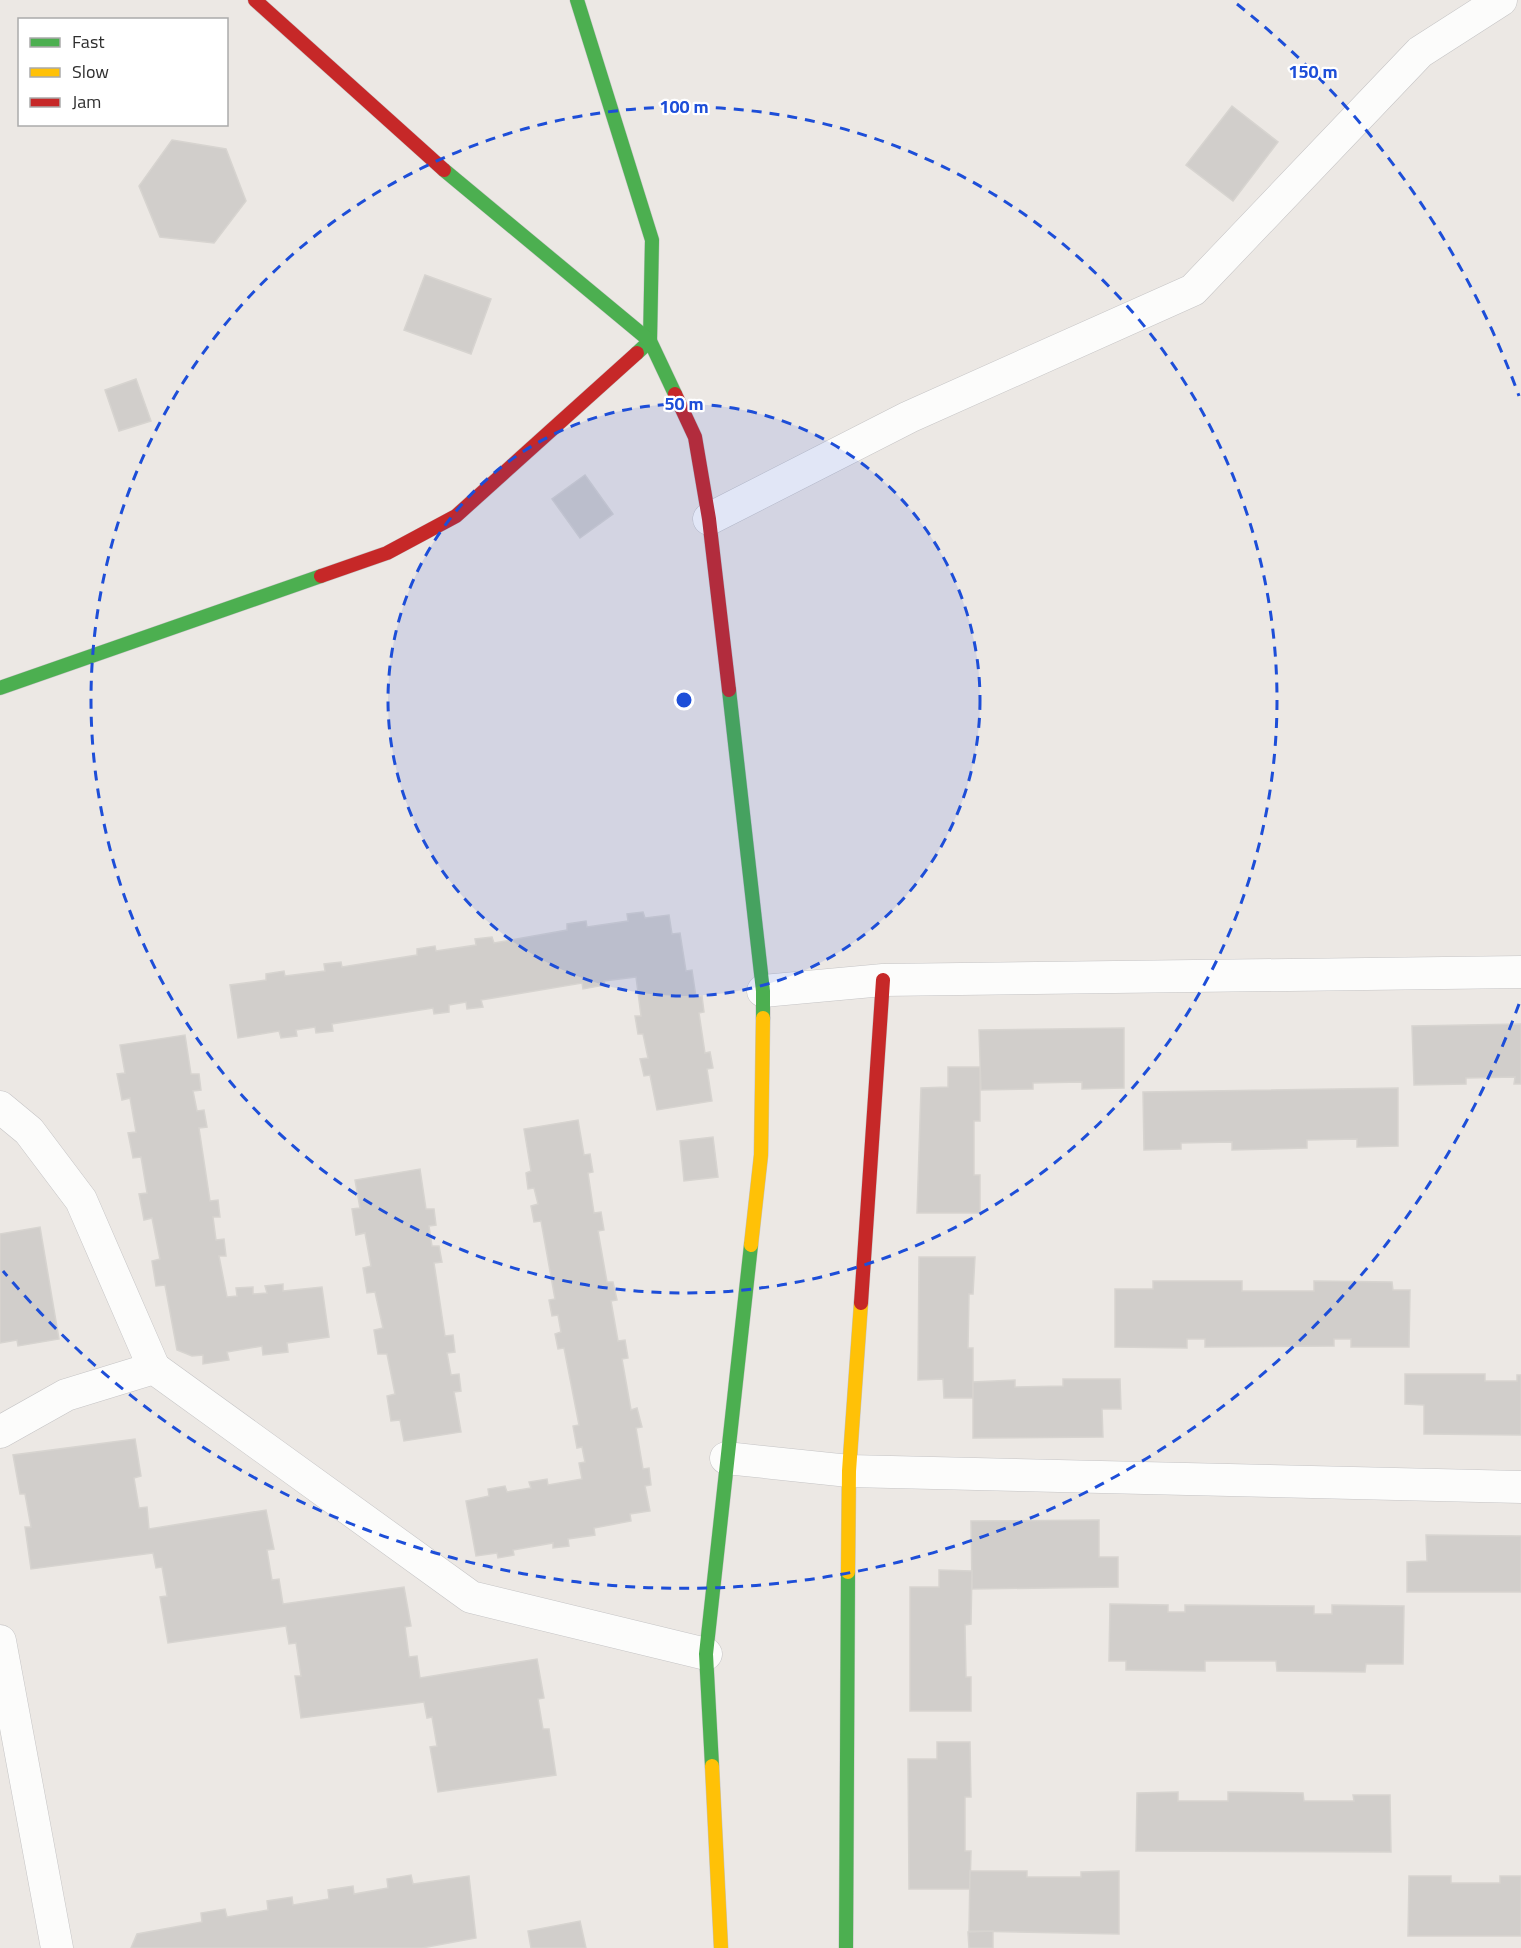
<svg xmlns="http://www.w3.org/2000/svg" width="1521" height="1948" viewBox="0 0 1521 1948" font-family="'Titillium Web',sans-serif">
  <rect width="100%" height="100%" fill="#ece8e4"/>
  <g fill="#d1cecb" stroke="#d7d4d0" stroke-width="1.5">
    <path d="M 1232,106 L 1278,142 L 1233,201 L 1186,165 Z"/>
    <path d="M 172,140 L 226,149 L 246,201 L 214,243 L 160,237 L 139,186 Z"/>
    <path d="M 425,275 L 491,299 L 471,354 L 404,330 Z"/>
    <path d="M 136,379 L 151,421 L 119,431 L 105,390 Z"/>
    <path d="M 585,475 L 613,514 L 580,538 L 552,499 Z"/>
    <path d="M 643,912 L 645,918 L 669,915 L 672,934 L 680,933 L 686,971 L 692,970 L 696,997 L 702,996 L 704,1012 L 699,1013 L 705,1053 L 710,1052 L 713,1068 L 707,1069 L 712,1101 L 657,1110 L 650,1075 L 644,1076 L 640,1059 L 648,1058 L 643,1034 L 638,1034 L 635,1016 L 641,1016 L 636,977 L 604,981 L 605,985 L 583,989 L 582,983 L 481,1000 L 483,1007 L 467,1009 L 466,1002 L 449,1005 L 449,1012 L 434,1014 L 433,1008 L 332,1024 L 333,1031 L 316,1033 L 315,1027 L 296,1030 L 297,1036 L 281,1038 L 279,1031 L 238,1038 L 230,985 L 266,980 L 266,974 L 284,971 L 285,976 L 325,971 L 324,964 L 341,962 L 342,967 L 417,955 L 417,949 L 435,946 L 436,951 L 476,945 L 475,939 L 492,937 L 494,943 L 567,930 L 567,924 L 586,921 L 587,927 L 628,921 L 627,914 Z"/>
    <path d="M 1521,1024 L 1521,1084 L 1514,1084 L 1515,1077 L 1466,1078 L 1466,1084 L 1414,1085 L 1412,1026 Z"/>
    <path d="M 1124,1028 L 1124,1088 L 1082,1089 L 1082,1082 L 1033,1083 L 1033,1089 L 981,1090 L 979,1030 Z"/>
    <path d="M 185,1035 L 191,1074 L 199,1074 L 201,1090 L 193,1091 L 197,1111 L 204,1110 L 207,1127 L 199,1128 L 210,1201 L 218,1200 L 220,1217 L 213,1217 L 216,1240 L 224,1239 L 226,1256 L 219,1256 L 227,1297 L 237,1296 L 236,1288 L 253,1287 L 253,1294 L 267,1293 L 265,1286 L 283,1284 L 283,1291 L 322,1287 L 329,1337 L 287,1343 L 288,1352 L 263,1355 L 262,1346 L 227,1352 L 229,1360 L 203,1364 L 203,1355 L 192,1356 L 177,1350 L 165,1285 L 156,1286 L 152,1261 L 160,1259 L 152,1218 L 144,1220 L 139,1194 L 147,1193 L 141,1157 L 133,1158 L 128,1133 L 136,1132 L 130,1098 L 122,1100 L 117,1074 L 125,1073 L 120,1045 Z"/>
    <path d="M 948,1067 L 980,1067 L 980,1121 L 974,1121 L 974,1175 L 980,1175 L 980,1213 L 917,1213 L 921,1088 L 948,1087 Z"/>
    <path d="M 1398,1088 L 1398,1146 L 1357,1147 L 1357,1139 L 1307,1140 L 1307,1148 L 1232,1150 L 1232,1142 L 1181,1143 L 1181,1149 L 1144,1150 L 1143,1092 Z"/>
    <path d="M 578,1120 L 584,1155 L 590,1154 L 593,1172 L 588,1173 L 594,1213 L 601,1212 L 604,1230 L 598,1231 L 607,1282 L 613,1282 L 617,1300 L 611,1301 L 618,1341 L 625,1340 L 628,1358 L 622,1359 L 631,1410 L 637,1408 L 642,1427 L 636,1428 L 643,1469 L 649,1468 L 651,1485 L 645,1486 L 650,1511 L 630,1514 L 631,1521 L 594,1528 L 595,1535 L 568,1539 L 569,1546 L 553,1548 L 553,1543 L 513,1550 L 514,1555 L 498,1558 L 497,1553 L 476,1556 L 466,1501 L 489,1496 L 488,1489 L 505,1486 L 507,1492 L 531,1488 L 529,1482 L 547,1479 L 548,1485 L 582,1479 L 579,1463 L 585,1462 L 582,1447 L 577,1448 L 573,1426 L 579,1425 L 564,1348 L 558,1349 L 555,1334 L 561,1332 L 558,1315 L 552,1316 L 549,1300 L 555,1299 L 541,1221 L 534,1222 L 531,1206 L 538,1204 L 534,1188 L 528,1189 L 526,1173 L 531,1171 L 524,1129 Z"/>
    <path d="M 713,1137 L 718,1177 L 684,1181 L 680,1141 Z"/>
    <path d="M 420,1169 L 426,1209 L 434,1209 L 436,1225 L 429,1226 L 432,1246 L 439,1246 L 442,1262 L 434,1263 L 445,1336 L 453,1335 L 455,1352 L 447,1353 L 451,1375 L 459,1374 L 461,1391 L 454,1392 L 461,1432 L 404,1441 L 400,1420 L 391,1421 L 387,1396 L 395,1394 L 387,1354 L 378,1354 L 374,1330 L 383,1328 L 375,1292 L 367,1293 L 363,1268 L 371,1266 L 365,1233 L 356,1235 L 352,1209 L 360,1208 L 355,1180 Z"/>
    <path d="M 40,1227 L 59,1339 L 18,1346 L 17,1340 L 0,1343 L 0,1234 Z"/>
    <path d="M 919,1257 L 975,1257 L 973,1294 L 969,1294 L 968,1348 L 973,1348 L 973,1398 L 944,1398 L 943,1379 L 918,1380 Z"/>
    <path d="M 1153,1281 L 1242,1281 L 1242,1291 L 1314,1291 L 1314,1281 L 1392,1282 L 1393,1290 L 1410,1290 L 1409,1347 L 1351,1347 L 1351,1339 L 1334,1339 L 1334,1346 L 1205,1347 L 1205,1339 L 1187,1339 L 1187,1348 L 1115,1347 L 1115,1289 L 1153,1289 Z"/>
    <path d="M 1405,1374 L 1485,1374 L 1485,1381 L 1517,1381 L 1517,1375 L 1521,1375 L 1521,1435 L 1424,1434 L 1424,1405 L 1405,1404 Z"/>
    <path d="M 1063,1379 L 1120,1379 L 1121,1409 L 1102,1409 L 1103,1437 L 973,1438 L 973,1382 L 1015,1380 L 1015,1387 L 1063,1386 Z"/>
    <path d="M 135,1439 L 141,1476 L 134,1478 L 139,1508 L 147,1507 L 149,1529 L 266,1510 L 274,1549 L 267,1550 L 272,1580 L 279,1579 L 283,1604 L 404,1587 L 411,1626 L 405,1627 L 409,1657 L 417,1656 L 420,1678 L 537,1659 L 544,1698 L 538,1699 L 543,1729 L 549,1729 L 556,1775 L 438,1792 L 430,1747 L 437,1746 L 432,1717 L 427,1718 L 424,1702 L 301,1718 L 295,1676 L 301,1676 L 296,1643 L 289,1644 L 286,1626 L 168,1643 L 160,1597 L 167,1596 L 162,1567 L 156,1568 L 153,1553 L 31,1569 L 25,1527 L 31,1527 L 25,1494 L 20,1494 L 13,1455 Z"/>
    <path d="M 1099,1520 L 1099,1557 L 1118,1557 L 1118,1587 L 972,1589 L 971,1521 Z"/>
    <path d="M 1426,1535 L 1521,1536 L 1521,1592 L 1407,1592 L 1407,1562 L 1427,1561 Z"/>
    <path d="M 939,1570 L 972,1571 L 971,1624 L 965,1625 L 966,1677 L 971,1677 L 971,1711 L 910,1711 L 910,1587 L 939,1587 Z"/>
    <path d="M 1110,1604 L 1168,1605 L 1168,1612 L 1185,1612 L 1185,1605 L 1314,1606 L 1314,1614 L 1332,1614 L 1332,1605 L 1404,1606 L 1403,1664 L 1366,1664 L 1365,1672 L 1277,1671 L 1276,1661 L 1205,1661 L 1205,1671 L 1126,1670 L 1126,1661 L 1109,1661 Z"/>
    <path d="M 937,1742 L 970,1742 L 971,1797 L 965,1797 L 965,1851 L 971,1851 L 970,1889 L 909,1889 L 908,1759 L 937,1759 Z"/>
    <path d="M 1178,1792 L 1178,1801 L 1228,1801 L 1228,1792 L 1303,1793 L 1304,1801 L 1354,1801 L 1353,1795 L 1390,1795 L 1391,1852 L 1136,1851 L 1137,1793 Z"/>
    <path d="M 970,1871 L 1027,1871 L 1027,1877 L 1081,1877 L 1081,1872 L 1119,1871 L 1119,1934 L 969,1931 Z"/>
    <path d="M 411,1875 L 413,1884 L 469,1876 L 476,1938 L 422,1948 L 131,1948 L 137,1934 L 202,1922 L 201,1913 L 225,1909 L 227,1917 L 268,1910 L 267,1901 L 292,1897 L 293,1905 L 329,1899 L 328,1890 L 353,1886 L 354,1894 L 388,1888 L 387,1879 Z"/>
    <path d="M 1409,1876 L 1451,1876 L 1451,1883 L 1500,1883 L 1500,1876 L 1521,1876 L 1521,1936 L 1408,1936 Z"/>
    <path d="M 580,1921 L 586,1948 L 531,1948 L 528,1931 Z"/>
    <path d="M 993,1931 L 993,1948 L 969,1948 L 968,1932 Z"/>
  </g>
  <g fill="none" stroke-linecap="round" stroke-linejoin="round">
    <defs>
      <g id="street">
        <path d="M 709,519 L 909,417 L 1193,290 L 1420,52 L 1501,0"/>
        <path d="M 763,991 L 883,980 L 1521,972"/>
        <path d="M 0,1107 L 29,1131 L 81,1200 L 154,1368"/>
        <path d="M 0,1432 L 66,1395 L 154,1368 L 471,1597 L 706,1654"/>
        <path d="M 726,1458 L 849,1471 L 1521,1487"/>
        <path d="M 0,1641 L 57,1948"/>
      </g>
      <g id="fast">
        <path d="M 577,0 L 652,240 L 650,341 L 637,353"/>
        <path d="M 444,170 L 650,341 L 675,394"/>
        <path d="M 0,688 L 321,576"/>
        <path d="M 729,690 L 763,991 L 763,1018"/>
        <path d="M 712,1766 L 706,1654 L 751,1245"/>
        <path d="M 846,1948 L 848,1572"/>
      </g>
      <g id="slow">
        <path d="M 751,1245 L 761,1155 L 763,1018"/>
        <path d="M 848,1572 L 849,1471 L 861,1303"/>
        <path d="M 712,1766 L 721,1948"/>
      </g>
      <g id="jam">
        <path d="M 255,0 L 444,170"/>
        <path d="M 675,394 L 695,437 L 709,519 L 729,690"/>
        <path d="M 321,576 L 387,553 L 456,516 L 637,353"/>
        <path d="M 861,1303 L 883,980"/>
      </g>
    </defs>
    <use href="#street" stroke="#c5c4c5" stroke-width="33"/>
    <use href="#fast" stroke="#c5c4c5" stroke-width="15"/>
    <use href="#slow" stroke="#c5c4c5" stroke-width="15"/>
    <use href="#jam" stroke="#c5c4c5" stroke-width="15"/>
    <use href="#street" stroke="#fcfcfb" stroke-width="32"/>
    <use href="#fast" stroke="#4caf50" stroke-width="14"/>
    <use href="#slow" stroke="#ffc107" stroke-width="14"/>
    <use href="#jam" stroke="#c62828" stroke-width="14"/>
  </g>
  <circle cx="684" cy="700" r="296" fill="#1d4ed8" fill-opacity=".12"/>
  <g fill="none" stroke="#1d4ed8" stroke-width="3" stroke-dasharray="10 8">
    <circle cx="684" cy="700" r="296"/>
    <circle cx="684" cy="700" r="593"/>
    <path d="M1519 1004A889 889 0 0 1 3 1271M1237 4A889 889 0 0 1 1519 396"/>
  </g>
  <circle cx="684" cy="700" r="9" fill="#1d4ed8" stroke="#fff" stroke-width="3"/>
  <g font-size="18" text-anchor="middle" font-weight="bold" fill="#1d4ed8" stroke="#fff" stroke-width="4.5" stroke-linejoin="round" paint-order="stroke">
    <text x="1313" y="78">150 m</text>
    <text x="684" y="113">100 m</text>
    <text x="684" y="410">50 m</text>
  </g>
  <rect x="18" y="18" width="210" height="108" fill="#ffffff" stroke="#ababab" stroke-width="1.5"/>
  <rect x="30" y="38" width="30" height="9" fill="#4caf50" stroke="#ababab" stroke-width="1.5"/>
  <text x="72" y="48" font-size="18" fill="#2e2e2e">Fast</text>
  <rect x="30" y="68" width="30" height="9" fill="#ffc107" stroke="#ababab" stroke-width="1.5"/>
  <text x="72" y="78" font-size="18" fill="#2e2e2e">Slow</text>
  <rect x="30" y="98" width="30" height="9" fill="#c62828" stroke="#ababab" stroke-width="1.5"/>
  <text x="72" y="108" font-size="18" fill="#2e2e2e">Jam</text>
</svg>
